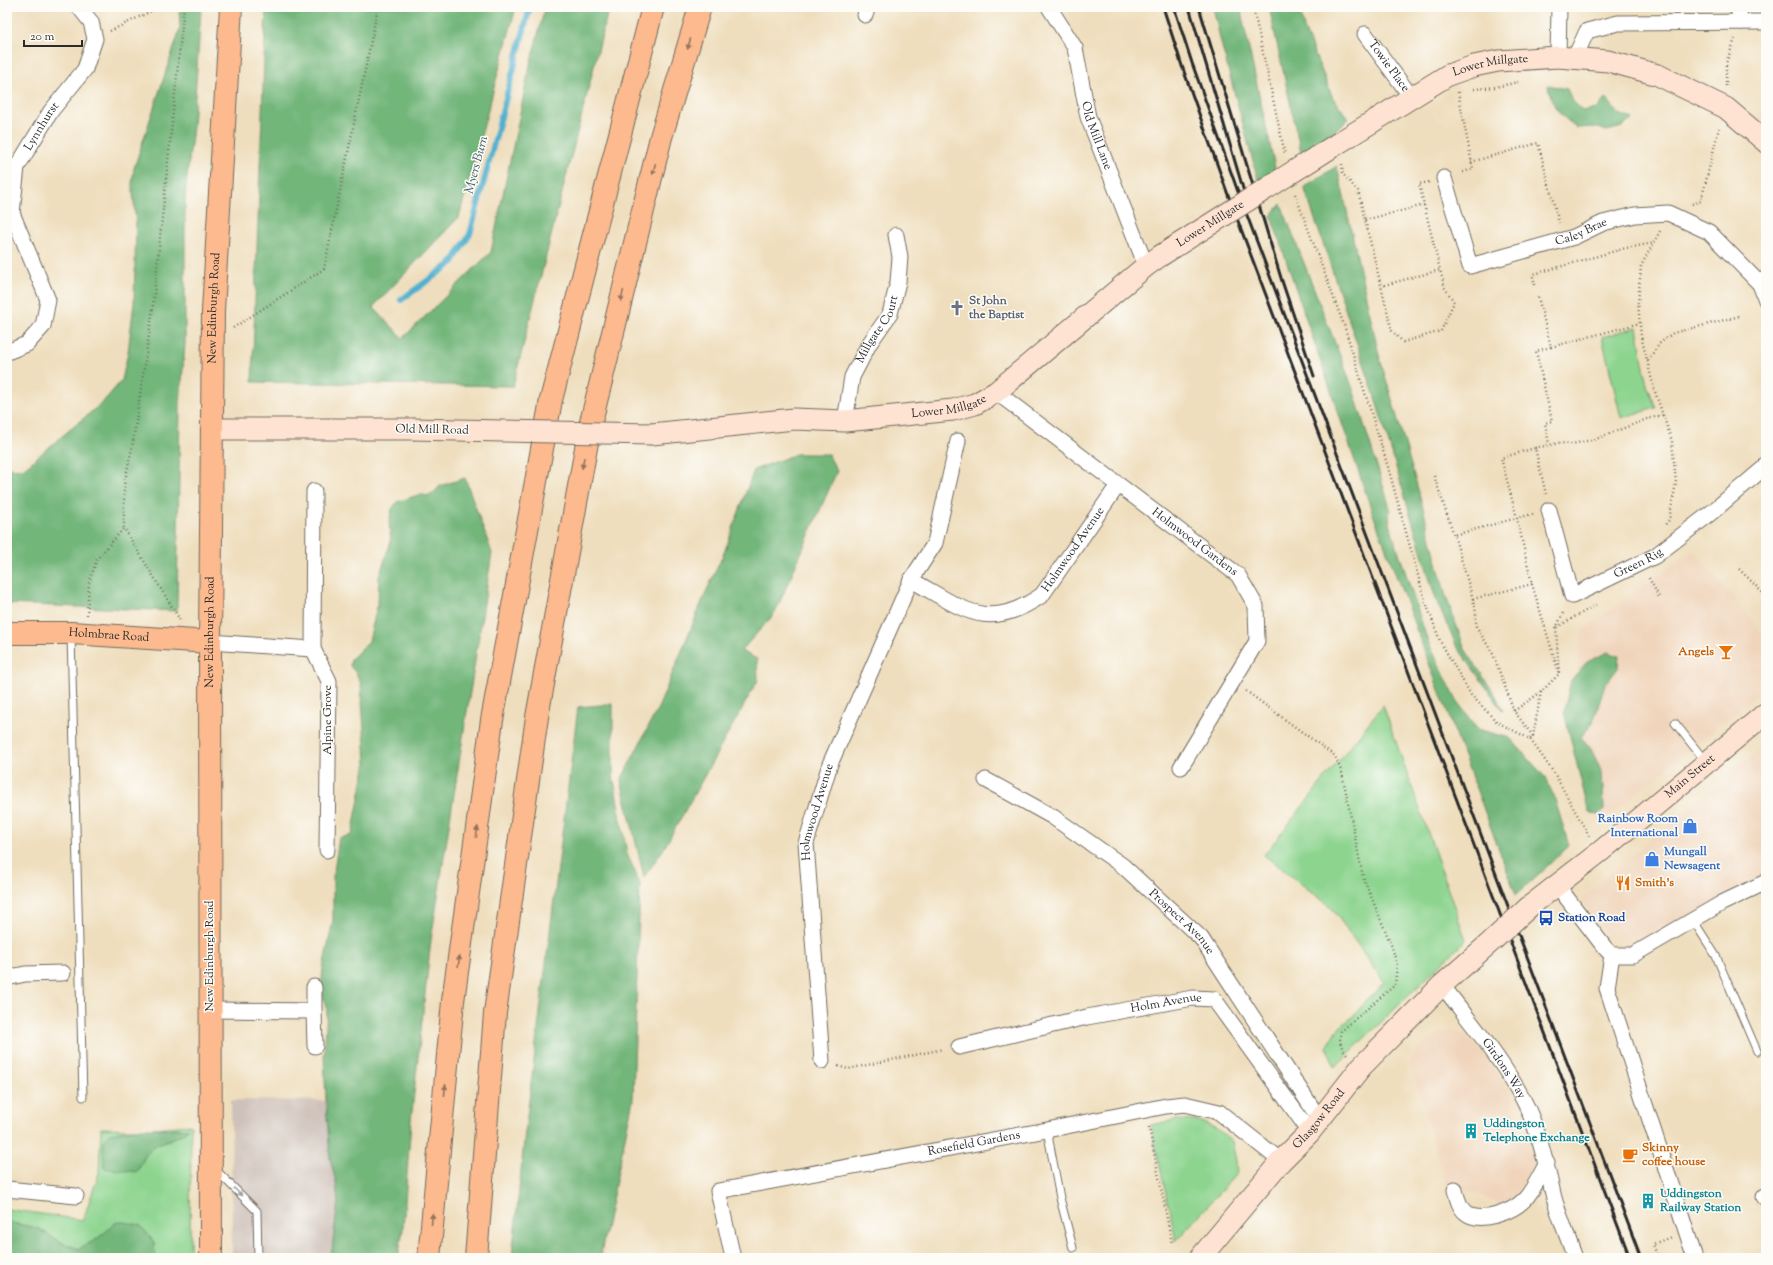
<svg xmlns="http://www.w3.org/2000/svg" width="1773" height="1265" viewBox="0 0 1773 1265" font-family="'Sorts Mill Goudy',serif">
  <rect width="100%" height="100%" fill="#fdfcf7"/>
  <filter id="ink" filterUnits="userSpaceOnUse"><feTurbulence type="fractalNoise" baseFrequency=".025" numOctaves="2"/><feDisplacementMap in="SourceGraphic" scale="8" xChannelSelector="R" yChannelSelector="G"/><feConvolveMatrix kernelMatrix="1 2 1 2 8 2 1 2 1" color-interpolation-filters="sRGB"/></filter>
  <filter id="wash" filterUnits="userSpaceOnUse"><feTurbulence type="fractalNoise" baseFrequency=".012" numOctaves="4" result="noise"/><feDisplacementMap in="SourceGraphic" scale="16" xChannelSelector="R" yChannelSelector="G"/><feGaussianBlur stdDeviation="0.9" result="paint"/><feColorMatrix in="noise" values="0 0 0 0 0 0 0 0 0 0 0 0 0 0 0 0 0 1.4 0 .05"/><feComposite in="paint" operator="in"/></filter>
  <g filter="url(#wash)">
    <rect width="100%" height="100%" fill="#efdebd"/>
    <g fill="#f0d5bc">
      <path d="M 1693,550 L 1766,637 L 1766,687 L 1601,823 L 1574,709 L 1581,631 Z"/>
      <path d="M 1766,744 L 1766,880 L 1651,933 L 1638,938 L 1618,939 L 1608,936 L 1581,900 L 1630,857 Z"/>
      <path d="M 1453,1030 L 1471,1038 L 1482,1053 L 1509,1092 L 1529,1142 L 1534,1161 L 1530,1181 L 1508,1207 L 1462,1188 L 1448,1191 L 1410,1062 L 1418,1049 L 1435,1036 Z"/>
    </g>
    <path fill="#cec1b9" d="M 231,1100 L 350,1101 L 334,1258 L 232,1258 Z"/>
    <g fill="#8dd48f" stroke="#5c805d">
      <path d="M 1637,327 L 1647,385 L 1656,408 L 1621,418 L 1602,337 Z"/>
      <path d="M 1383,705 L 1466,940 L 1335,1067 L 1327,1047 L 1338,1029 L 1353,1016 L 1384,982 L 1331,907 L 1264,855 Z"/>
      <path d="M 1176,1120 L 1199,1121 L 1217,1129 L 1232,1142 L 1236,1161 L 1237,1173 L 1176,1241 L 1151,1125 Z"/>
      <path d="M 191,1125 L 190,1258 L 155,1258 L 154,1242 L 118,1221 L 97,1239 L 80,1249 L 64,1244 L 37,1228 L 7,1222 L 7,1209 L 83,1220 L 99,1173 L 101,1128 L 135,1129 L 109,1134 L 104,1168 L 137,1172 C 142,1162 147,1149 157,1144 C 168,1139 179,1138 188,1129 L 153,1128 Z"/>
    </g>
    <g fill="#72b67a" stroke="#4e7052">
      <path d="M 179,7 L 201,7 L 201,10 L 193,126 L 185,195 L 185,344 L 180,404 L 177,611 L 7,604 L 7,468 L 23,469 L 103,402 L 122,380 L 128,352 L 134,303 L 136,223 L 132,183 L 134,168 L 180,29 Z"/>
      <path d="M 266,7 L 516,7 L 459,217 L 373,307 L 403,338 L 491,252 L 530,65 L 545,7 L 609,7 L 513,386 L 252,382 Z"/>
      <path d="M 1213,7 L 1240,7 L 1276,172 L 1258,180 L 1221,43 Z"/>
      <path d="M 1269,7 L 1298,7 L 1305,31 L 1333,98 L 1349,119 L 1302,157 Z"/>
      <path d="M 1548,85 L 1567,89 L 1572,100 L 1582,111 L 1597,109 L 1606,98 L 1619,114 L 1633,119 L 1622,127 L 1607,131 L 1594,127 L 1577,128 C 1559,114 1552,108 1548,85 Z"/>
      <path d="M 1337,166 L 1379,355 L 1418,489 L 1446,597 L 1465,649 L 1496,696 L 1503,711 L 1456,645 L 1436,600 L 1374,394 L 1304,187 Z"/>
      <path d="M 1281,204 L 1353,389 L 1390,508 L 1389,517 L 1391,528 L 1428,642 L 1457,701 L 1477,729 L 1510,738 L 1544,776 L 1554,796 L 1569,846 L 1516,895 L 1373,514 L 1271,216 Z"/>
      <path d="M 796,454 L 828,454 L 837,471 L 775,613 L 741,651 L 757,659 L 758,680 L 663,850 L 644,877 L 621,780 L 659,706 L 706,592 L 724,553 L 754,470 Z"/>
      <path d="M 465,478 L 492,553 L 431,940 L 411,1121 L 403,1229 L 398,1258 L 331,1258 L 338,1202 L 336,1182 L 330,1159 L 326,1101 L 324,1056 L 327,1010 L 321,990 L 323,968 L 333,921 L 333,877 L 339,838 L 352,835 L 366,763 L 361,684 L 356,673 L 350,666 L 351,659 L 369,641 L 378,602 L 379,577 L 391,541 L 389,523 L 392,509 L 397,502 L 421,494 L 426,496 L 433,493 L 440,486 Z"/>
      <path d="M 1608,652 L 1619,656 L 1618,668 L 1605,685 L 1593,722 L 1581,737 L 1591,749 L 1602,772 L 1604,809 L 1599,814 L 1589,813 L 1564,712 L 1571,680 L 1587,662 Z"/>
      <path d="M 613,704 L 613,775 L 627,854 L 640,883 L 633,1099 L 600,1258 L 512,1258 L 525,1132 L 578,707 Z"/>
      <path d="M 143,1128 L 188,1129 C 179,1138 169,1139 158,1144 C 147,1149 142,1162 137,1172 L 104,1168 L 103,1143 L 109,1133 Z"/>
      <path d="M 118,1221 L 140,1225 L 154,1242 L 155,1258 L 7,1258 L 7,1222 L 37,1228 L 64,1244 L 79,1249 L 97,1239 Z"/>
    </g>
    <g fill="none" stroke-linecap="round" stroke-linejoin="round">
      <path stroke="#50b0cf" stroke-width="6" d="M 401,300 L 452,263 L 470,234 L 530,7"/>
    </g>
  </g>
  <g filter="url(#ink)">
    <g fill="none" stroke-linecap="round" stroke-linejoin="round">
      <defs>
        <g id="lane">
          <path d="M 71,635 L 83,1097"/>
          <path d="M 1675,723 L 1706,762"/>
          <path d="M 1693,920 L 1716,956 L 1757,1051"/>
          <path d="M 1047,1130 L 1060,1198 L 1073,1248"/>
          <path d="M 216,1170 L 257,1211 L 258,1258"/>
        </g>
        <g id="street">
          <path id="s1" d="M 1049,7 L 1075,48 L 1088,117 L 1146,266"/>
          <path d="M 1738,7 L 1741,22"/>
          <path d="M 865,15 L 868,7"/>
          <path id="s2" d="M 1365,34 L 1412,98"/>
          <path d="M 1558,57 L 1559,7"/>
          <path d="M 1575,57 L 1587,31 L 1618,23 L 1766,22"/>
          <path id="s3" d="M 1444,178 L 1470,266 L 1574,237 L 1603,223 L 1635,215 L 1668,213 L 1709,232 L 1760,284"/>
          <path d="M 1766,278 L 1760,284 L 1766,300"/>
          <path id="s4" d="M 7,352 L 27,344 L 43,326 L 48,300 L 12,213 L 17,167 L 51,111 L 85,69 L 95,39 L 91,22 L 79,7"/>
          <path id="s5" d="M 996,392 L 1238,575 L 1256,606 L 1257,641 L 1181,767"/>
          <path id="s6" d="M 845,421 L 852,377 L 869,344 L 890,314 L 898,282 L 900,257 L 896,235"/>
          <path id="s7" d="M 1549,510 L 1572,596 L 1655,556 L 1712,512 L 1765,467 L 1766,464"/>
          <path d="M 911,580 L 935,543 L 958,441"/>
          <path d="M 210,642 L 313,649 L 329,681 L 327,850"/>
          <path d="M 313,649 L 314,491"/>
          <path id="s8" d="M 986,780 L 1053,817 L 1123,866 L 1201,938 L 1320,1120"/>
          <path d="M 1557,885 L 1605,948 L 1612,955 L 1633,955 L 1722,903 L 1766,882"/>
          <path d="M 1612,955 L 1607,988 L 1695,1258"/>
          <path d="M 7,978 L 25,974 L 63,973"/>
          <path id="s9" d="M 1442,985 C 1470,1022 1501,1058 1523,1099 C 1539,1130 1546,1164 1554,1198 C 1560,1218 1568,1238 1575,1258"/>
          <path d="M 210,1010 L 314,1011 L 314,987"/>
          <path d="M 314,1011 L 315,1046"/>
          <path id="s10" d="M 959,1047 L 1087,1017 L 1193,998 L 1214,999 L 1310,1132"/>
          <path id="s11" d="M 822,1061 L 806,843 L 830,764 L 911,580 C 963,608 986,634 1042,595 L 1118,485"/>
          <path d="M 7,1189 L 76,1196"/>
          <path d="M 1455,1190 C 1457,1197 1459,1207 1465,1212 C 1479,1225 1512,1212 1524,1200 C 1534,1190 1540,1175 1547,1163"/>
          <path d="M 1764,1197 L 1766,1197"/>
          <path id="s12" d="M 733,1258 L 718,1191 L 1047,1130 L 1166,1106 L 1185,1104 L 1219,1112 L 1281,1161"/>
        </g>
        <g id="secondary">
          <path id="s13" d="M 1340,142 L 1448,75 L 1474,66 L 1498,61 L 1558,57 L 1608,61 L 1658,75 L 1726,108 L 1766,142"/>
          <path d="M 212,429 L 412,429"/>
          <path id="s14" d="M 652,434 L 794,419 L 845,421 L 953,410 L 975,404 L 996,392 L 1146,266 L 1160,256"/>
          <path id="s15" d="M 1530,906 L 1601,851 L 1766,713"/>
          <path id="s16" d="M 1200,1258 L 1281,1161 L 1310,1132 L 1361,1067 L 1442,985 L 1493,940"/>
        </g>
        <g id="primary">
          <path id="s17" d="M 7,633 L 71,633 L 210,642"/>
          <path id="s18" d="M 211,1258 L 210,642 L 213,311 L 231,7"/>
        </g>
        <g id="highway">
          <path d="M 429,1258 L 453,1001 L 492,720 L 551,400 L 653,7"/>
          <path d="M 476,1258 L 495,1013 L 537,717 L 590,426 L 661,137 L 700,7"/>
        </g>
      </defs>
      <use href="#lane" stroke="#706a5e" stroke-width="9"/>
      <use href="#street" stroke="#706a5e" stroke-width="17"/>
      <use href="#secondary" stroke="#706a5e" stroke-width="23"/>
      <use href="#primary" stroke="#706a5e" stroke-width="24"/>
      <use href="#highway" stroke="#706a5e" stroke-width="24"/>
      <g stroke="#706a5e" stroke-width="2.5" stroke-dasharray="1 3" stroke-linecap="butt">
        <path d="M 1253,7 L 1285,154"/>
        <path d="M 110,31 L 160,7"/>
        <path d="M 1726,86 L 1726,63 L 1735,39"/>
        <path d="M 1474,89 L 1496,87 L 1518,82"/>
        <path d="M 1458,92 L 1473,169 L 1460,173"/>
        <path d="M 1471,162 L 1538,143 L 1559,223"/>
        <path d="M 1342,164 L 1343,174 L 1358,191 L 1392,331 L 1403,342 L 1441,331 L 1454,302 L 1445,288 L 1440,270 L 1381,286"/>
        <path d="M 1429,182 L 1419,184 L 1440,270"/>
        <path d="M 1295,194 L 1345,328 L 1388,467 L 1424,597 L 1440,641 L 1471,695 L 1497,722 L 1530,739 L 1554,773 L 1589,836"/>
        <path d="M 1692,204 L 1701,201 L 1719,128"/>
        <path d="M 1365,220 L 1424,205"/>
        <path d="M 1660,231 L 1641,266 L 1638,303 L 1641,336 L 1647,360 L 1654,389 L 1672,441 L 1676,483 L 1669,520 L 1665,525"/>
        <path d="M 1535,285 L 1533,277 L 1534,274 L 1626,248 L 1654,243"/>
        <path d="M 1538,297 L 1551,347 L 1536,351 L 1552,421 L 1545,423 L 1549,444"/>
        <path d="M 233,328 L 324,269 L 378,7"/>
        <path d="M 1551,347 L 1640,323"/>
        <path d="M 1648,360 L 1660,343 L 1673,333 L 1740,316"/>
        <path d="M 1535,448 L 1559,443 L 1572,444 L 1596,439 L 1647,419 L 1663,415"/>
        <path d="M 1434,476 L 1454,535"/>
        <path d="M 1533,514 L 1517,518 L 1532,584 L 1559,674"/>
        <path d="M 1739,569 L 1766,596"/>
        <path d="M 1649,578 L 1660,599"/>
        <path d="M 1532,584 L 1473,599 L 1476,613 L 1476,626 L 1493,654 L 1514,711 L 1533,736"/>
        <path d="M 1473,599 L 1454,535 L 1517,518 L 1501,458 L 1535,448 L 1546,494"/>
        <path d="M 87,615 L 89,583 L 97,559 L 124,528"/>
        <path d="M 180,620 L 124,528 L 124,485 L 132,448 L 152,315 L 184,7"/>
        <path d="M 1557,627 L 1596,605"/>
        <path d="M 1246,691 L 1335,756 L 1342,773 L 1363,877 L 1392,947 L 1397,965 L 1395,985 L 1341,1031 C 1339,1040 1340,1047 1347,1054"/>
        <path d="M 1514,711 L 1541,692"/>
        <path d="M 1530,739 L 1533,736 L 1541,692 L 1559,674 L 1556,628 L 1564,611"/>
        <path d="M 838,1066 L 848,1069 L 943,1049"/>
        <path d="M 1149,1127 L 1172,1244"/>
        <path d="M 1612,1258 L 1613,1258"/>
        <path d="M 1658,1258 L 1653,1244 L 1671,1237"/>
      </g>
      <use href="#lane" stroke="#fff" stroke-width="7"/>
      <use href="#street" stroke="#fff" stroke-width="15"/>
      <use href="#secondary" stroke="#fee3d2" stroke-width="21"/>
      <use href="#primary" stroke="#fcba8e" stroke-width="22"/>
      <use href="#highway" stroke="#fcba8e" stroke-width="22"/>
      <g stroke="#2b2b2b" stroke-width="3">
        <path d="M 1163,7 L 1182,66 L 1227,192 L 1630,1258"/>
        <path d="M 1174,7 L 1192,63 L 1237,189 L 1641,1258"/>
        <path d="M 1189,7 L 1247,202"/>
        <path d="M 1199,7 L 1281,278 L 1314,376"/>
      </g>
      <defs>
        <g id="secondary-bridge">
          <path id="s19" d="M 1160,256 L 1340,142"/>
          <path d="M 412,429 L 652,434"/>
          <path d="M 1493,940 L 1530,906"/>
        </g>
      </defs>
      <use href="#secondary-bridge" stroke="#706a5e" stroke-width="23" stroke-linecap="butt"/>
      <use href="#secondary-bridge" stroke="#fee3d2" stroke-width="21"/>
    </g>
    <defs><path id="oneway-solid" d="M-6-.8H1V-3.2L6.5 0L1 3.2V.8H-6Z"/></defs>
    <g fill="#94725c">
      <use href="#oneway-solid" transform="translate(689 44) rotate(106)"/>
      <use href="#oneway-solid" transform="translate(654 169) rotate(104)"/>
      <use href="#oneway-solid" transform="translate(622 296) rotate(104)"/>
      <use href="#oneway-solid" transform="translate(583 463) rotate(100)"/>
      <use href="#oneway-solid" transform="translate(477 832) rotate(-82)"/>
      <use href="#oneway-solid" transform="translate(459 961) rotate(-82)"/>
      <use href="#oneway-solid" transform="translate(445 1090) rotate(-84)"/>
      <use href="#oneway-solid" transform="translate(432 1219) rotate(-85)"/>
    </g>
    <use fill="#a0a0a0" href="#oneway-solid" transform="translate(238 1192) rotate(45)"/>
  </g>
  <defs>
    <symbol id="church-bare" viewBox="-9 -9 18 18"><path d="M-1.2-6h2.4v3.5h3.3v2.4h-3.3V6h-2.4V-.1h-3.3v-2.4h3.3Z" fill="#6b7280" stroke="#fdfcf7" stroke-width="2.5" paint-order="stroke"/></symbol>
    <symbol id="bar-bare" viewBox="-9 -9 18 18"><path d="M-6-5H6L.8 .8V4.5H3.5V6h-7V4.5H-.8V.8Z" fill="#e8710a" stroke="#fdfcf7" stroke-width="2.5" paint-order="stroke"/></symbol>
    <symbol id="shop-bare" viewBox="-9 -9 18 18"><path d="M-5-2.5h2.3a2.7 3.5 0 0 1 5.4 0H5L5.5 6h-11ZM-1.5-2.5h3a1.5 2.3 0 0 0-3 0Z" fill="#3f7fe0" stroke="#fdfcf7" stroke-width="2.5" paint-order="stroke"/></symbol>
    <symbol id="restaurant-bare" viewBox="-9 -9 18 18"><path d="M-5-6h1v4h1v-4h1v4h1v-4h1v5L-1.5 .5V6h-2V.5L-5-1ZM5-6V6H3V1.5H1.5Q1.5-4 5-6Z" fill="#e8710a" stroke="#fdfcf7" stroke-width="2.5" paint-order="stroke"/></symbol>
    <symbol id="bus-bare" viewBox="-9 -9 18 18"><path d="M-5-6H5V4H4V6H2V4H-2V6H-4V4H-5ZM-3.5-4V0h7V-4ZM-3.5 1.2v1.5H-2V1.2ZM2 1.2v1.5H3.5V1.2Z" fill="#1a4fb4" stroke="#fdfcf7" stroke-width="2.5" paint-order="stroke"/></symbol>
    <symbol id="building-bare" viewBox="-9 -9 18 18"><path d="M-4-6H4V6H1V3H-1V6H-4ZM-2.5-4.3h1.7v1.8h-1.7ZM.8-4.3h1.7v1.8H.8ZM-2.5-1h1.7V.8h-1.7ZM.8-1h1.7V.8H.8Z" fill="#0f9aa8" stroke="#fdfcf7" stroke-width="2.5" paint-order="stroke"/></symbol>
    <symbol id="cafe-bare" viewBox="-9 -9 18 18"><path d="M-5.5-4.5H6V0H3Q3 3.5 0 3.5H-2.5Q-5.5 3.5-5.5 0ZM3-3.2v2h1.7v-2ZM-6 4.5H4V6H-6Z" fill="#e8710a" stroke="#fdfcf7" stroke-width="2.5" paint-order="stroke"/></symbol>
  </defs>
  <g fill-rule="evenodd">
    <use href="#church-bare" x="946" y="297" width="22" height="22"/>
    <use href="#bar-bare" x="1715" y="641" width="22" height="22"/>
    <use href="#shop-bare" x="1679" y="815" width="22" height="22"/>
    <use href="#shop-bare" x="1641" y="848" width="22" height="22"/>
    <use href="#restaurant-bare" x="1612" y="872" width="22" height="22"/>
    <use href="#bus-bare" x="1535" y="907" width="22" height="22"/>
    <use href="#building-bare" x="1460" y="1120" width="22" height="22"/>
    <use href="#cafe-bare" x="1619" y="1144" width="22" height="22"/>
    <use href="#building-bare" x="1637" y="1190" width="22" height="22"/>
  </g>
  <g text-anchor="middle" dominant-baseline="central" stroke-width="3" stroke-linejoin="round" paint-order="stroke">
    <g font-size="12" fill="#2b2b2b" stroke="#fdfcf7">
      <text stroke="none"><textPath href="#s2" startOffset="40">Towie Place</textPath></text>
      <text stroke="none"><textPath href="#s13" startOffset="171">Lower Millgate</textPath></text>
      <text stroke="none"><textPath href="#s4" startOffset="260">Lynnhurst</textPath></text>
      <text stroke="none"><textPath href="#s1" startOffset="139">Old Mill Lane</textPath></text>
      <text stroke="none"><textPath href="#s19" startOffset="60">Lower Millgate</textPath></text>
      <text stroke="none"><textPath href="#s3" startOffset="208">Caley Brae</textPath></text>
      <text stroke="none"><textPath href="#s18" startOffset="950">New Edinburgh Road</textPath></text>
      <text stroke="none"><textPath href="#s6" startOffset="99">Millgate Court</textPath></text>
      <text stroke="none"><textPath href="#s14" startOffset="299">Lower Millgate</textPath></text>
      <text transform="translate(432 430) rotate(1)">Old Mill Road</text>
      <text stroke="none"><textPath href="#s5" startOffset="249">Holmwood Gardens</textPath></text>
      <text stroke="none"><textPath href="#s11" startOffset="701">Holmwood Avenue</textPath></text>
      <text stroke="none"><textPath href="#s7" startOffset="163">Green Rig</textPath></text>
      <text stroke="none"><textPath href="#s18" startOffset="626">New Edinburgh Road</textPath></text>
      <text stroke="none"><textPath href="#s17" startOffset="102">Holmbrae Road</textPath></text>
      <text transform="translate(328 720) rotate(-90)">Alpine Grove</text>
      <text stroke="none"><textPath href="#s15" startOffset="206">Main Street</textPath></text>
      <text stroke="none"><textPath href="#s11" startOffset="251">Holmwood Avenue</textPath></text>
      <text stroke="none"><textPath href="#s8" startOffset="243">Prospect Avenue</textPath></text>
      <text transform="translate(210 956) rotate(-90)">New Edinburgh Road</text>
      <text stroke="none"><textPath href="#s10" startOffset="212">Holm Avenue</textPath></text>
      <text stroke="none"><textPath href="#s9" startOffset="104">Girdons Way</textPath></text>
      <text stroke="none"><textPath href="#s16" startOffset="183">Glasgow Road</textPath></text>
      <text stroke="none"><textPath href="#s12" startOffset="329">Rosefield Gardens</textPath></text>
    </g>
    <g font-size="12" font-weight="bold" fill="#5b616d" stroke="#fdfcf7" text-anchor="start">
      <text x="969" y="301">St John<tspan x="969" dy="14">the Baptist</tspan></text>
    </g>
    <g font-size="12" font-weight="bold" fill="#c56008" stroke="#fdfcf7" text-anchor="start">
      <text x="1714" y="652" text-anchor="end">Angels</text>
      <text x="1635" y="883">Smith's</text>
      <text x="1642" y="1148">Skinny<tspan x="1642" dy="14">coffee house</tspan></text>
    </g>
    <g font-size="12" font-weight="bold" fill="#366cbe" stroke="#fdfcf7" text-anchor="end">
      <text x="1678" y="819">Rainbow Room<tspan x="1678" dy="14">International</tspan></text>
      <text x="1664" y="852" text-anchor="start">Mungall<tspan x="1664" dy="14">Newsagent</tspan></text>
    </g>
    <g font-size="12" font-weight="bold" fill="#164399" stroke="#fdfcf7" text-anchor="start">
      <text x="1558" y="918">Station Road</text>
    </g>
    <g font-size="12" font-weight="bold" fill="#0d838f" stroke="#fdfcf7" text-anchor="start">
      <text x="1483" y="1124">Uddingston<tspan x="1483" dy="14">Telephone Exchange</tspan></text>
      <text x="1660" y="1194">Uddingston<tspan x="1660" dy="14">Railway Station</tspan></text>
    </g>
    <g font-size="13" font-style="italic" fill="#3a606d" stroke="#fdfcf7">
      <text transform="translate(477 165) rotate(-75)">Myers Burn</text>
    </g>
  </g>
  <rect width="1773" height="1265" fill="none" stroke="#fdfcf7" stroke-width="24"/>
  <path d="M24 40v6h58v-6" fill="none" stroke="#2b2b2b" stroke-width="2"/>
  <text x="30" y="40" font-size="12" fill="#2b2b2b" stroke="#fdfcf7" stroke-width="3" paint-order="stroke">20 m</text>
</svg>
